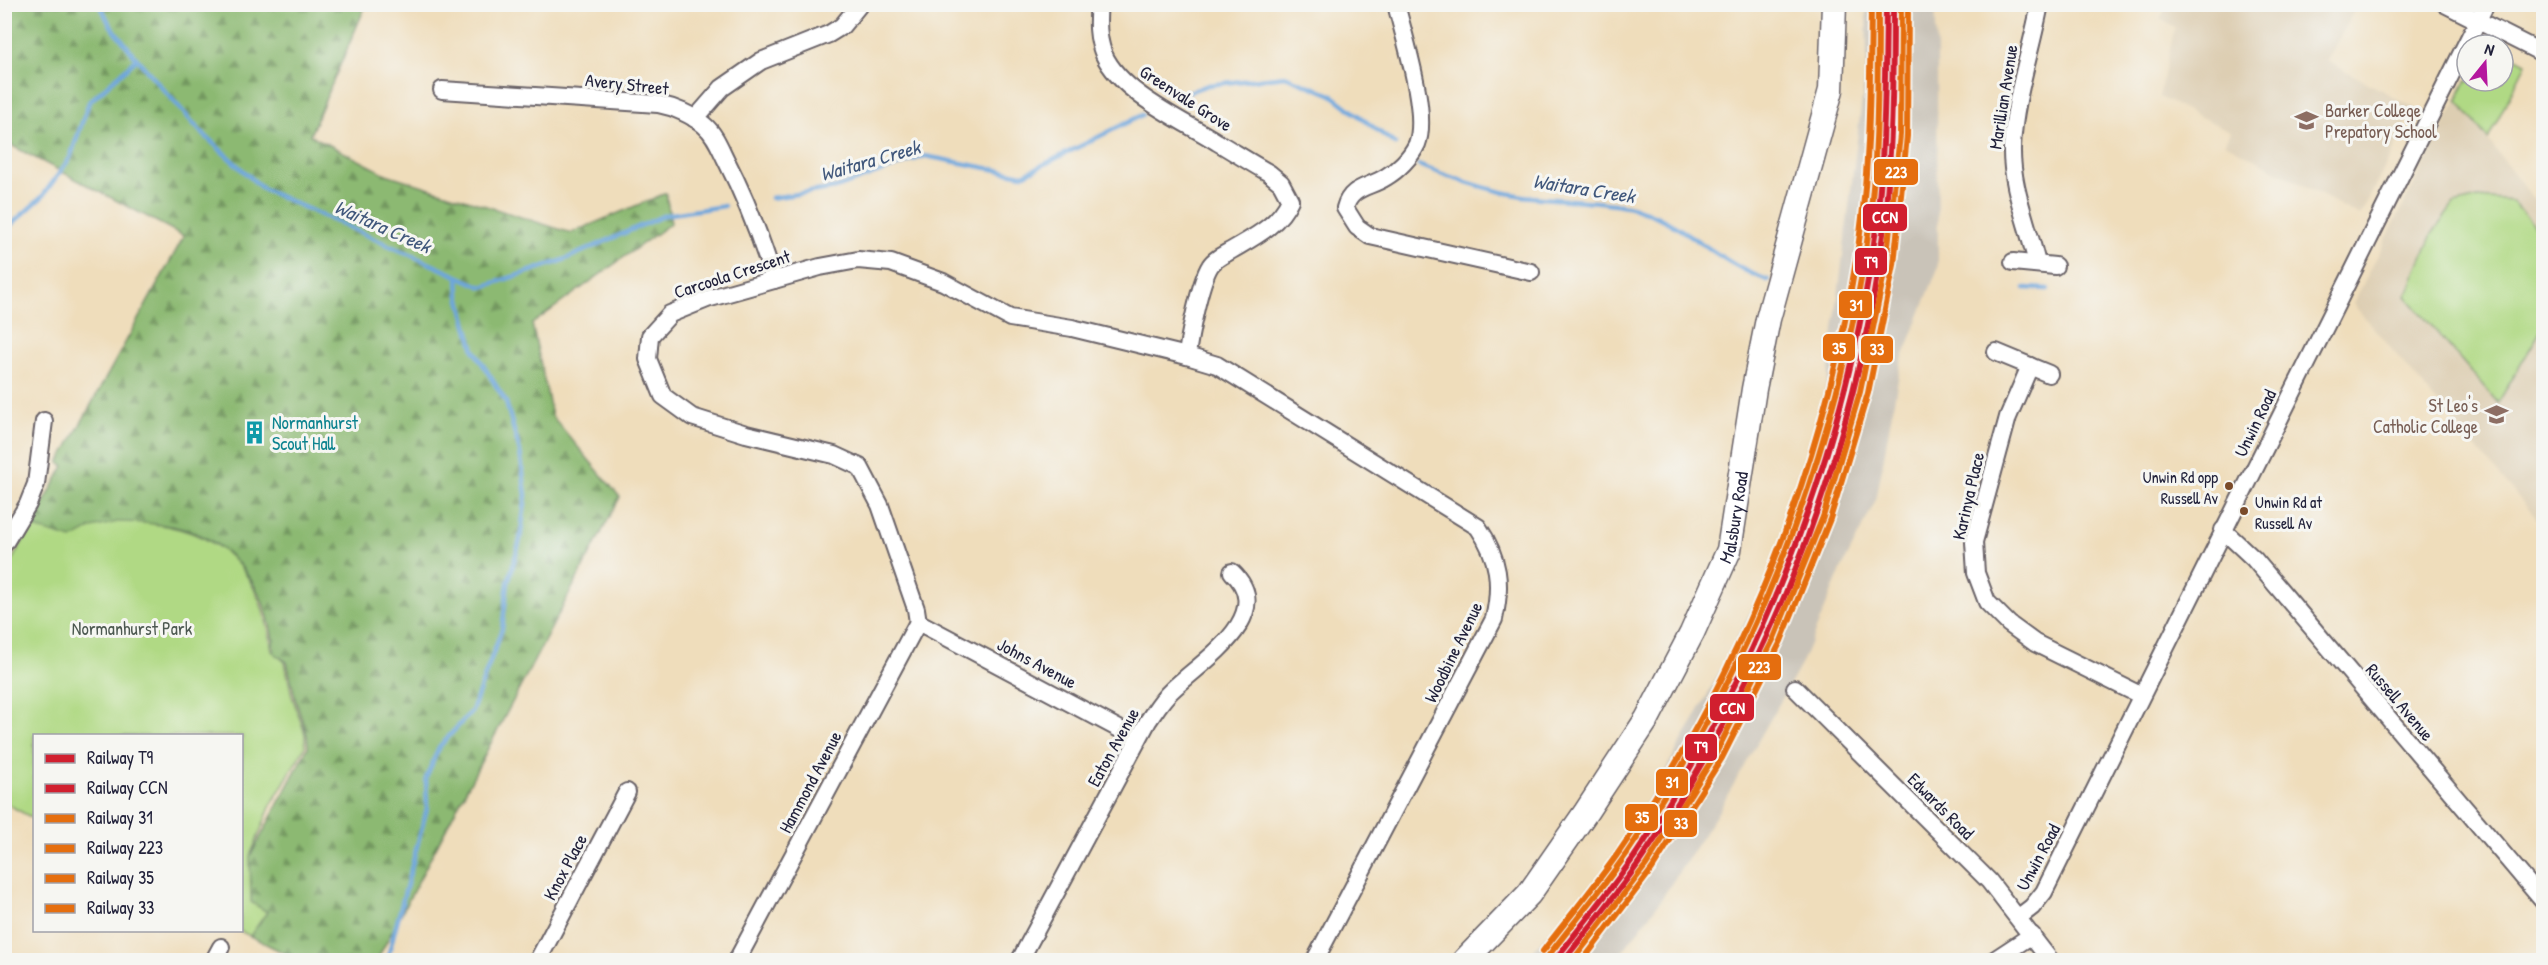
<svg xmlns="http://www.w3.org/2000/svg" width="2548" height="965" viewBox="0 0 2548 965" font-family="'Patrick Hand',sans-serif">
  <defs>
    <pattern id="forest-firs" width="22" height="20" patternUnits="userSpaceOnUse" patternTransform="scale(1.5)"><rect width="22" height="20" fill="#8cb972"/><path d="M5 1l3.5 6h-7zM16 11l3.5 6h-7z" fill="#72965f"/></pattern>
  </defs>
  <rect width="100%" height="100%" fill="#f6f6f2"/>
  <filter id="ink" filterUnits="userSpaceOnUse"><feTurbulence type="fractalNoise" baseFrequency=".0167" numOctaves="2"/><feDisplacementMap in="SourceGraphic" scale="12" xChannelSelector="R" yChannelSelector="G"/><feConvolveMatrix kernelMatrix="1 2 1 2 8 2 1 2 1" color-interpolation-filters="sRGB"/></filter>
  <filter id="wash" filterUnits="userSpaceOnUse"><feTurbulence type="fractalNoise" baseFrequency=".008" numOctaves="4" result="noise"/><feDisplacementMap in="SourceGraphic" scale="24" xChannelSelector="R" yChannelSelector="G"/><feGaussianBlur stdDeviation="1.35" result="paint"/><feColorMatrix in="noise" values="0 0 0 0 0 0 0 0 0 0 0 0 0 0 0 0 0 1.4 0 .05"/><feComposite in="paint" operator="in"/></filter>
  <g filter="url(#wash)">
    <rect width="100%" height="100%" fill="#efddbb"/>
    <g fill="#ddceb2">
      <path d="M 2357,5 L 2327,61 L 2415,108 L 2360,216 L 2225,143 L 2230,131 L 2159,97 L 2175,27 L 2160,19 L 2167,5 Z"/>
      <path d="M 2457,100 L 2543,211 L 2543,526 L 2353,304 Z"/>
    </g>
    <path fill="#c9c3b8" d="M 1866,5 L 1935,5 L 1937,49 L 1938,268 L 1901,363 L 1876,500 L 1841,570 L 1801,665 L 1717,814 L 1656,907 L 1616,960 L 1524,960 L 1612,863 L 1695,718 L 1789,539 L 1828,378 L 1867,58 Z"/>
    <path fill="url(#forest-firs)" stroke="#576e56" stroke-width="1.5" d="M 6,5 L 366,5 L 310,135 L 386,174 L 571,233 L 666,193 L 671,223 L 532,324 L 552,416 L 620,497 L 377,960 L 298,960 L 250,936 L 267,912 L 251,903 L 250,857 L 308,747 L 307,735 L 295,698 L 287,662 L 274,653 C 269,583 224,526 150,524 C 125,523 100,540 74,541 C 61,541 43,531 31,526 L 64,466 L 59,463 L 184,236 L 5,142 Z"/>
    <g fill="#b0d984" stroke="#697e60" stroke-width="1.5">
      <path d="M 2503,51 L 2526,63 L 2488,139 L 2457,100 L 2467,79 L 2467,81 L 2503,81 Z"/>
      <path d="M 2478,198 L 2512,201 L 2543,235 L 2543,327 L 2498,403 L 2406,296 L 2432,234 L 2454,204 Z"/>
      <path d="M 117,522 C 209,521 260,558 272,651 L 285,662 L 292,696 L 305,734 L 305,747 L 271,805 L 250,856 L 251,902 L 267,912 L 250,936 L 240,931 L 242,736 L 34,736 L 34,819 L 5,803 L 5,572 L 31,527 L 72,539 L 92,528 Z"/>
    </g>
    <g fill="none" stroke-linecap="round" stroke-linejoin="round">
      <g stroke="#6da6dc" stroke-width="4.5">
        <path d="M 100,4 L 109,23 L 137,59 L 200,131 L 263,189 L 482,287 L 561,261 L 665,215 L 724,206"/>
        <path d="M 1177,96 L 1208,85 L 1285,76 L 1332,95 L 1395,144"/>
        <path d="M 1418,165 C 1453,178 1486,190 1523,196 C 1557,201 1594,199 1627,206 C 1680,218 1718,264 1768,280"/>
        <path d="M 771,198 L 836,188 L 925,156 L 1023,175 L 1142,115"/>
        <path d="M 4,231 L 42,197 L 70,158 L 89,102 L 137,59"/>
        <path d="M 2025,288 L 2048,289"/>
        <path d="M 387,960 L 427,808 L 426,778 L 439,747 L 472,711 L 502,629 L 508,583 L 520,540 L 526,495 L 520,452 L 506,402 L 474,350 L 459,296 L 458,277"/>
      </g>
    </g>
  </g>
  <g filter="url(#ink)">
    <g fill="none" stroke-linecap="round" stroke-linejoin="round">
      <defs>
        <g id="street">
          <path d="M 1099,4 C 1097,22 1097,38 1104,55 C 1122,94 1182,120 1217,142 C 1234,152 1251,163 1269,173 L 1281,183 L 1290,200 C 1279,225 1254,237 1232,250 C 1225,254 1214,259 1210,266 C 1200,282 1189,337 1187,356"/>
          <path d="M 1396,4 C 1404,37 1429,114 1417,144 C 1411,157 1398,170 1386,177 C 1369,188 1351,186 1345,208 L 1357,227 L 1370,236 L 1531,272"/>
          <path d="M 2445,4 L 2544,54"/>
          <path d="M 442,90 L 658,104 C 674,107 692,115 704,125 C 715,134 720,148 726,160 C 746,199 761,238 774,280"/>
          <path d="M 695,119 L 722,88 L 761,61 L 829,34 L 842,26 L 860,4"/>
          <path d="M 2013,262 L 2055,266"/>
          <path d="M 2037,264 C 2029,227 2011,188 2012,148 C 2014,99 2031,52 2040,4"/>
          <path d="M 1996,352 L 2049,374"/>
          <path d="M 2030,366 L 2008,417 L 1974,542 L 1976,573 L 1987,602 L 2009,624 L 2035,643 L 2140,695"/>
          <path d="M 2223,530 L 2254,559 L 2544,902"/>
          <path d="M 4,544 L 28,504 L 36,484 L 44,421"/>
          <path d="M 918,622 L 916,609 L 880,505 L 860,467 L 834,455 L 746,434 L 692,417 L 663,396 L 648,359 L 650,336 L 670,314 L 707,299 L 820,267 L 858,260 L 891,263 L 943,282 L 1010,318 L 1072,328 L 1187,356 L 1217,365 L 1478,527 C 1499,558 1502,584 1494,619 L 1315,960"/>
          <path d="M 918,622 L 1138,739"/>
          <path d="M 1795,688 L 1989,881 L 2050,960"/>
          <path d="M 2019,917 L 2032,907 L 2044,892 L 2486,4"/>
          <path d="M 214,960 L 221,947"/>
          <path d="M 538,960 L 627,792"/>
          <path d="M 737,960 L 918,622"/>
          <path d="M 1020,960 L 1148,721 C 1155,711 1162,699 1171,691 C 1199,663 1279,616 1232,572"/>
          <path d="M 1994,960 L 2032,935"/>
        </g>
        <g id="secondary">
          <path id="s1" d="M 1465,960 L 1529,894 L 1586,812 L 1647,719 L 1692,633 L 1729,550 L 1754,389 L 1768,319 L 1831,90 L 1834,4"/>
        </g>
      </defs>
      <use href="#street" stroke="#6a6368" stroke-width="20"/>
      <use href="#secondary" stroke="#6a6368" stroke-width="27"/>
      <use href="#street" stroke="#fff" stroke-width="16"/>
      <use href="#secondary" stroke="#fff" stroke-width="24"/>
      <defs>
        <path id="rail-1" d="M 1555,960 C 1581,926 1609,892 1634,857 C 1755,679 1836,476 1871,263 C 1885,178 1885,91 1886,4"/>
        <path id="rail-2" d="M 1564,960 C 1589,928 1616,895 1640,861 C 1762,684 1846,476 1879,263 C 1892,178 1893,91 1893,4"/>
        <path id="rail-3" d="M 1549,955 C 1575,921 1603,888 1627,853 C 1748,676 1829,473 1864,262 C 1878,177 1878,91 1878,4"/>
        <path id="rail-4" d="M 1573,960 L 1646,865 L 1715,755 L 1774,638 L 1823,517 L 1860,392 L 1886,264 L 1900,135 L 1901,4"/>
        <path id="rail-5" d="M 1543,951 C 1569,917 1597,884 1621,849 C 1742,674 1822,471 1856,261 C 1870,176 1870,90 1871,4"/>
        <path id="rail-6" d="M 1583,960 L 1652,869 L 1722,758 L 1781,641 L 1830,519 L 1868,393 L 1894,265 L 1907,136 L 1908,4"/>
      </defs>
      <use href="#rail-1" stroke="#f6f6f2" stroke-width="10"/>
      <use href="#rail-2" stroke="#f6f6f2" stroke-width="10"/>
      <use href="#rail-3" stroke="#f6f6f2" stroke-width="10"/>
      <use href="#rail-4" stroke="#f6f6f2" stroke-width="10"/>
      <use href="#rail-5" stroke="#f6f6f2" stroke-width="10"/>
      <use href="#rail-6" stroke="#f6f6f2" stroke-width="10"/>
      <use href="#rail-1" stroke="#d11f2f" stroke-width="6"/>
      <use href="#rail-2" stroke="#d11f2f" stroke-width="6"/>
      <use href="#rail-3" stroke="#e56e0f" stroke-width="6"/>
      <use href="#rail-4" stroke="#e56e0f" stroke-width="6"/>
      <use href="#rail-5" stroke="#e56e0f" stroke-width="6"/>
      <use href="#rail-6" stroke="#e56e0f" stroke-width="6"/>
    </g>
  </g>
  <defs>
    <symbol id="school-bare" viewBox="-9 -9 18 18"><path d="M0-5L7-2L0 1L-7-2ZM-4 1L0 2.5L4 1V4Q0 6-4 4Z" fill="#8d6e63" stroke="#f6f6f2" stroke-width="2.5" paint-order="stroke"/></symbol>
    <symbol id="building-bare" viewBox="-9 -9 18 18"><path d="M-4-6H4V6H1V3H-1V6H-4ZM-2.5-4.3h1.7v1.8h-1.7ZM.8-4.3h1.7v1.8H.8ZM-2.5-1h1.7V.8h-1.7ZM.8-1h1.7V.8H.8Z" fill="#0f9aa8" stroke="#f6f6f2" stroke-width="2.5" paint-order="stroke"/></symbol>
  </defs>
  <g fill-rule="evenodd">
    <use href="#school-bare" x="2290" y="104" width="33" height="33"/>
    <use href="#school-bare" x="2480" y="398" width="33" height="33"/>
    <use href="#building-bare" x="238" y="416" width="33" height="33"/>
  </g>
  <g fill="#7a4b2a" stroke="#f6f6f2" stroke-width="2">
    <circle cx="2229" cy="486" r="5"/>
    <circle cx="2244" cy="511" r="5"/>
  </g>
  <g text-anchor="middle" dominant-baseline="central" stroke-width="6" stroke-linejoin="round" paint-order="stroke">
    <g font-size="16" fill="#22223b" stroke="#f6f6f2" text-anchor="end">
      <text x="2218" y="477">Unwin Rd opp<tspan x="2218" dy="21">Russell Av</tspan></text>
      <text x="2255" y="502" text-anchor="start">Unwin Rd at<tspan x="2255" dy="21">Russell Av</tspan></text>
    </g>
    <g font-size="18" fill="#22223b" stroke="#f6f6f2">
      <text transform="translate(627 84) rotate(6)">Avery Street</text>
      <text transform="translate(2003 97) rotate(-81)">Marillian Avenue</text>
      <text transform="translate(1186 98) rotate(33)">Greenvale Grove</text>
      <text transform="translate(732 274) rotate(-18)">Carcoola Crescent</text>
      <text transform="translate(2255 423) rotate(-64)">Unwin Road</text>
      <text transform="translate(1968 496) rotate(-77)">Karinya Place</text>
      <text stroke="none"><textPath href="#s1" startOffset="524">Malsbury Road</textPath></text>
      <text transform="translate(1453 652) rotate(-64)">Woodbine Avenue</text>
      <text transform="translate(1037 663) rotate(28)">Johns Avenue</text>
      <text transform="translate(2400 702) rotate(50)">Russell Avenue</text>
      <text transform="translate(1113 747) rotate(-61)">Eaton Avenue</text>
      <text transform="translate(810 782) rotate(-62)">Hammond Avenue</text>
      <text transform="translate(1941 806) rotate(45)">Edwards Road</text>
      <text transform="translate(2038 857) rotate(-62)">Unwin Road</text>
      <text transform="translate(565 867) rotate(-62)">Knox Place</text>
    </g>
    <g font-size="18" fill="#785e54" stroke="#f6f6f2" text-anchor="start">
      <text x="2325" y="110">Barker College<tspan x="2325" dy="21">Prepatory School</tspan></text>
      <text x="2478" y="405" text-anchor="end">St Leo's<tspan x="2478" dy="21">Catholic College</tspan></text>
    </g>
    <g font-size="18" fill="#0d838f" stroke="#f6f6f2" text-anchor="start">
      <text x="272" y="422">Normanhurst<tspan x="272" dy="21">Scout Hall</tspan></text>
    </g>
    <g font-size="18" fill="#4d5951" stroke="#f6f6f2">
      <text x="132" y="628">Normanhurst Park</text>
    </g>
    <g font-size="20" font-style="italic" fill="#40577b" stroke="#f6f6f2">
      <text transform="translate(870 160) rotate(-16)">Waitara Creek</text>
      <text transform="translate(1584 188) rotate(9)">Waitara Creek</text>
      <text transform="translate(383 226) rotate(24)">Waitara Creek</text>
    </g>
  </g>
  <g stroke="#f6f6f2" stroke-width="2">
    <rect x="1873" y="158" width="46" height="28" rx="6" fill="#e56e0f"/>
    <rect x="1862" y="203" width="46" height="29" rx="6" fill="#d11f2f"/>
    <rect x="1854" y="247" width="34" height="29" rx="6" fill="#d11f2f"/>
    <rect x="1838" y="290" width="35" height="29" rx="6" fill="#e56e0f"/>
    <rect x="1822" y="333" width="34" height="29" rx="6" fill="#e56e0f"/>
    <rect x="1860" y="335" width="34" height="29" rx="6" fill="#e56e0f"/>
    <rect x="1737" y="653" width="45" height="28" rx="6" fill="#e56e0f"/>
    <rect x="1709" y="693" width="46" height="29" rx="6" fill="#d11f2f"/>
    <rect x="1684" y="733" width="34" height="29" rx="6" fill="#d11f2f"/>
    <rect x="1655" y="768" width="34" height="29" rx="6" fill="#e56e0f"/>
    <rect x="1624" y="803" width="35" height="29" rx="6" fill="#e56e0f"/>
    <rect x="1663" y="809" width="35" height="29" rx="6" fill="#e56e0f"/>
  </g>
  <g font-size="16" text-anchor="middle" font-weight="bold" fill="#fff">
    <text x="1896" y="178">223</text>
    <text x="1885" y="223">CCN</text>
    <text x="1871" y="268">T9</text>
    <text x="1856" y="311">31</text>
    <text x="1839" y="354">35</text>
    <text x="1877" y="355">33</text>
    <text x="1759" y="673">223</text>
    <text x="1732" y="714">CCN</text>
    <text x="1701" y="753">T9</text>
    <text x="1672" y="788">31</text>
    <text x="1642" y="823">35</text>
    <text x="1681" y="829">33</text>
  </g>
  <rect width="2548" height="965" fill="none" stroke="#f6f6f2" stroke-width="24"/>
  <rect x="33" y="734" width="210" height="198" fill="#f6f6f2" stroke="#a1a1a9" stroke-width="1.5"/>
  <rect x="45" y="754" width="30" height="9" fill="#d11f2f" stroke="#a1a1a9" stroke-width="1.5"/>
  <text x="87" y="764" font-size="18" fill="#22223b">Railway T9</text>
  <rect x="45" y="784" width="30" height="9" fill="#d11f2f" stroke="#a1a1a9" stroke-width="1.5"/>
  <text x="87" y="794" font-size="18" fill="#22223b">Railway CCN</text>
  <rect x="45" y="814" width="30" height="9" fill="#e56e0f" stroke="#a1a1a9" stroke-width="1.5"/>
  <text x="87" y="824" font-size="18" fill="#22223b">Railway 31</text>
  <rect x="45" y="844" width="30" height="9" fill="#e56e0f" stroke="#a1a1a9" stroke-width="1.5"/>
  <text x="87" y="854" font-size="18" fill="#22223b">Railway 223</text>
  <rect x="45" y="874" width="30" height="9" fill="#e56e0f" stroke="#a1a1a9" stroke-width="1.5"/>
  <text x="87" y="884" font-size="18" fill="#22223b">Railway 35</text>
  <rect x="45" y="904" width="30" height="9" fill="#e56e0f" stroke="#a1a1a9" stroke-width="1.5"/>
  <text x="87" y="914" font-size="18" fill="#22223b">Railway 33</text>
  <g transform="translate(2485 63) rotate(18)"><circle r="28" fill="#f6f6f2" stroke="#a1a1a9" stroke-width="1.5"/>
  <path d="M0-4.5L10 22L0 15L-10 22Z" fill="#b5179e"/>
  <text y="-9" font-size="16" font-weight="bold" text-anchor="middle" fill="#22223b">N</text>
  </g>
</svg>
